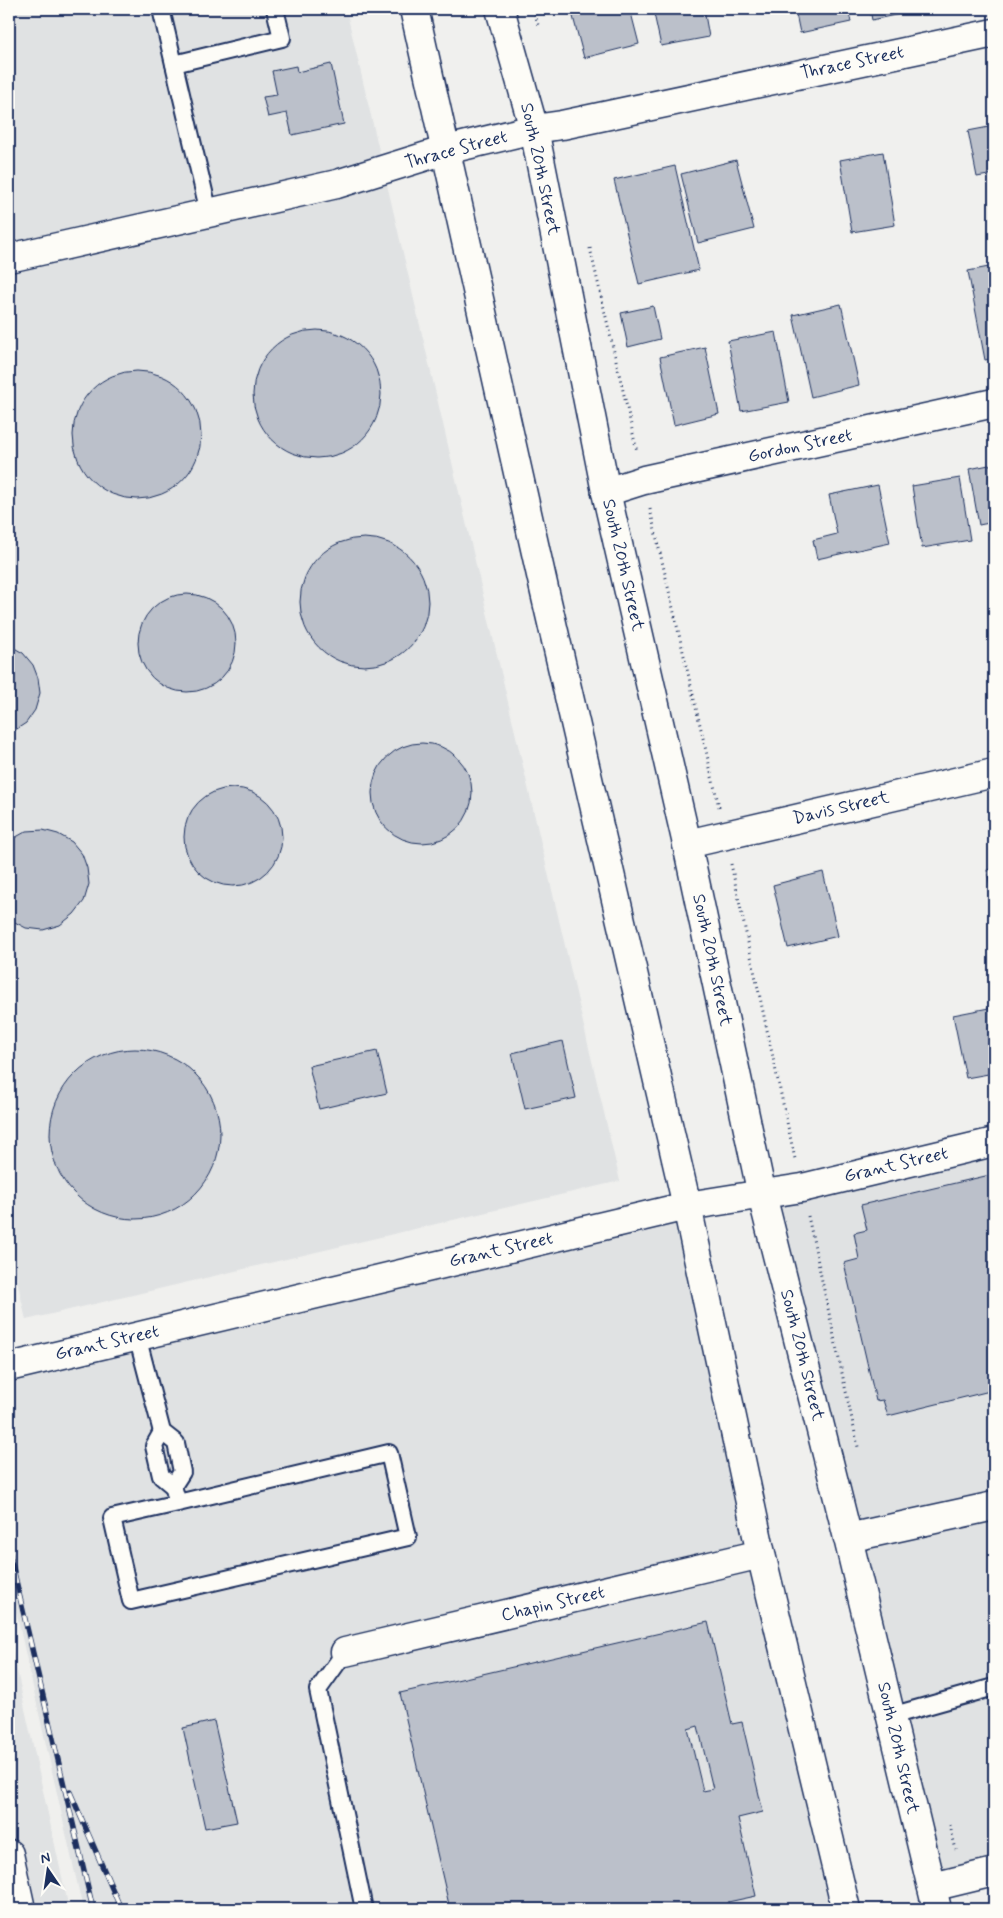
<svg xmlns="http://www.w3.org/2000/svg" width="1003" height="1918" viewBox="0 0 1003 1918" font-family="Mynerve,sans-serif">
  <rect width="100%" height="100%" fill="#f0f0ee"/>
  <filter id="ink" filterUnits="userSpaceOnUse"><feTurbulence type="fractalNoise" baseFrequency=".02" numOctaves="2"/><feDisplacementMap in="SourceGraphic" scale="10" xChannelSelector="R" yChannelSelector="G"/><feConvolveMatrix kernelMatrix="1 2 1 2 8 2 1 2 1" color-interpolation-filters="sRGB"/></filter>
  <g filter="url(#ink)">
    <g fill="#e0e2e3">
      <path d="M 9,9 L 346,9 L 620,1181 L 26,1320 L 9,1244 Z"/>
      <path d="M 994,1141 L 994,1868 L 931,1884 L 765,1201 Z"/>
      <path d="M 682,1210 L 844,1909 L 83,1909 L 9,1580 L 9,1370 Z"/>
      <path d="M 9,1631 L 25,1709 L 69,1909 L 9,1909 Z"/>
    </g>
    <g fill="#bbc0ca" stroke="#1b2f5e" fill-rule="evenodd">
      <path d="M 571,9 L 630,9 L 639,44 L 584,58 Z"/>
      <path d="M 653,9 L 704,9 L 709,37 L 661,46 Z"/>
      <path d="M 795,9 L 848,9 L 851,22 L 800,33 Z"/>
      <path d="M 870,9 L 923,9 L 872,20 Z"/>
      <path d="M 331,64 L 344,124 L 292,135 L 287,113 L 268,117 L 263,97 L 277,95 L 272,71 L 296,66 L 297,72 Z"/>
      <path d="M 994,126 L 994,174 L 977,177 L 968,131 Z"/>
      <path d="M 883,152 L 895,225 L 852,232 L 840,160 Z"/>
      <path d="M 736,160 L 754,229 L 698,243 L 681,174 Z"/>
      <path d="M 675,166 L 699,270 L 639,284 L 614,180 Z"/>
      <path d="M 994,266 L 994,358 L 985,360 L 968,271 Z"/>
      <path d="M 841,304 L 859,385 L 811,397 L 793,315 Z"/>
      <path d="M 653,306 L 660,339 L 628,347 L 621,313 Z"/>
      <circle cx="317" cy="394" r="64"/>
      <path d="M 776,332 L 789,402 L 741,411 L 728,341 Z"/>
      <path d="M 705,347 L 719,414 L 674,425 L 660,357 Z"/>
      <circle cx="137" cy="435" r="64"/>
      <path d="M 994,464 L 994,522 L 979,525 L 969,469 Z"/>
      <path d="M 960,478 L 970,540 L 922,548 L 912,486 Z"/>
      <path d="M 878,485 L 890,543 L 817,559 L 813,540 L 837,534 L 829,495 Z"/>
      <circle cx="364" cy="602" r="64"/>
      <circle cx="187" cy="643" r="49"/>
      <path d="M 9,645 L 23,653 L 33,665 L 38,678 L 40,693 L 35,710 L 26,723 L 9,734 Z"/>
      <circle cx="422" cy="793" r="50"/>
      <circle cx="233" cy="837" r="49"/>
      <path d="M 43,830 L 58,834 L 72,842 L 82,854 L 87,868 L 89,884 L 84,901 L 74,914 L 60,925 L 43,930 L 26,928 L 9,919 L 9,841 L 27,831 Z"/>
      <path d="M 994,868 L 994,908 L 987,870 Z"/>
      <path d="M 823,872 L 838,936 L 788,948 L 773,885 Z"/>
      <path d="M 994,1007 L 994,1073 L 966,1078 L 953,1015 Z"/>
      <path d="M 563,1041 L 576,1098 L 525,1109 L 512,1053 Z"/>
      <circle cx="135" cy="1134" r="85"/>
      <path d="M 377,1051 L 387,1093 L 319,1109 L 309,1066 Z"/>
      <path d="M 994,1174 L 994,1390 L 888,1416 L 883,1400 L 876,1401 L 844,1263 L 859,1259 L 854,1233 L 867,1230 L 861,1205 Z"/>
      <path d="M 708,1622 L 732,1724 L 742,1722 L 763,1812 L 738,1818 L 756,1896 L 728,1902 L 730,1909 L 450,1909 L 400,1693 ZM 698,1726 L 713,1789 L 703,1791 L 688,1729 Z"/>
      <path d="M 214,1721 L 237,1822 L 205,1828 L 183,1728 Z"/>
    </g>
    <g fill="none" stroke-linecap="round" stroke-linejoin="round">
      <defs>
        <g id="lane">
          <path d="M 161,9 L 209,213"/>
          <path d="M 174,64 L 282,38 L 275,9"/>
          <path d="M 137,1336 L 162,1432 L 176,1443 L 182,1472 L 173,1486"/>
          <path d="M 162,1432 L 154,1446 L 161,1476 L 173,1486 L 178,1503 L 389,1453 L 408,1537 L 131,1601 L 112,1518 L 178,1503"/>
          <path d="M 345,1652 L 318,1690 L 364,1909"/>
          <path d="M 891,1716 L 994,1687"/>
        </g>
        <g id="street">
          <path d="M 9,258 L 337,184 L 446,150 L 534,129 L 562,125 L 994,33"/>
          <path d="M 606,492 L 644,480 L 994,403"/>
          <path d="M 687,844 L 994,773"/>
          <path d="M 9,1367 L 687,1206"/>
          <path d="M 848,1538 L 994,1506"/>
          <path d="M 345,1652 L 761,1554"/>
          <path d="M 9,1854 L 21,1909"/>
          <path d="M 932,1887 L 994,1872"/>
        </g>
        <path id="secondary" d="M 687,1206 L 802,1188 L 994,1142"/>
        <g id="primary">
          <path d="M 414,9 L 545,593 L 687,1206 L 761,1554 L 846,1909"/>
          <path d="M 500,9 L 534,129 L 606,492 L 687,844 L 762,1195 L 848,1538 L 937,1909"/>
        </g>
      </defs>
      <use href="#lane" stroke="#1b2f5e" stroke-width="20"/>
      <use href="#street" stroke="#1b2f5e" stroke-width="31"/>
      <use href="#secondary" stroke="#1b2f5e" stroke-width="31"/>
      <use href="#primary" stroke="#1b2f5e" stroke-width="31"/>
      <g stroke="#1b2f5e" stroke-width="3" stroke-dasharray="1 4" stroke-linecap="butt">
        <path d="M 534,9 L 538,25"/>
        <path d="M 590,248 L 637,451"/>
        <path d="M 650,509 L 719,807"/>
        <path d="M 731,864 L 795,1159"/>
        <path d="M 808,1216 L 858,1447"/>
        <path d="M 950,1825 L 956,1850"/>
      </g>
      <use href="#lane" stroke="#fdfcf7" stroke-width="16"/>
      <use href="#street" stroke="#fdfcf7" stroke-width="28"/>
      <use href="#secondary" stroke="#fdfcf7" stroke-width="28"/>
      <use href="#primary" stroke="#fdfcf7" stroke-width="28"/>
      <defs>
        <g id="rail">
          <path d="M 9,1551 L 93,1909"/>
          <path d="M 70,1792 L 121,1909"/>
        </g>
      </defs>
      <use href="#rail" stroke="#1b2f5e" stroke-width="5.5"/>
      <use href="#rail" stroke="#fdfcf7" stroke-width="4" stroke-dasharray="11" stroke-linecap="butt"/>
    </g>
  </g>
  <g text-anchor="middle" dominant-baseline="central" stroke-width="4" stroke-linejoin="round" paint-order="stroke">
    <g font-size="18" fill="#1b2f5e" stroke="#fdfcf7">
      <text transform="translate(852 63) rotate(-12)">Thrace Street</text>
      <text transform="translate(456 150) rotate(-15)">Thrace Street</text>
      <text transform="translate(540 169) rotate(78)">South 20th Street</text>
      <text transform="translate(800 446) rotate(-12)">Gordon Street</text>
      <text transform="translate(623 565) rotate(77)">South 20th Street</text>
      <text transform="translate(841 808) rotate(-13)">Davis Street</text>
      <text transform="translate(712 960) rotate(78)">South 20th Street</text>
      <text transform="translate(896 1165) rotate(-13)">Grant Street</text>
      <text transform="translate(501 1250) rotate(-13)">Grant Street</text>
      <text transform="translate(107 1343) rotate(-13)">Grant Street</text>
      <text transform="translate(802 1355) rotate(76)">South 20th Street</text>
      <text transform="translate(553 1604) rotate(-13)">Chapin Street</text>
      <text transform="translate(898 1748) rotate(77)">South 20th Street</text>
    </g>
  </g>
  <rect width="1003" height="1918" fill="none" stroke="#fdfcf7" stroke-width="30"/>
  <rect x="15" y="15" width="973" height="1888" fill="none" stroke="#1b2f5e" stroke-width="2" filter="url(#ink)"/>
  <g transform="translate(48 1870) rotate(347)" stroke="#fdfcf7" stroke-width="4" paint-order="stroke">
  <path d="M0-4L9 19L0 12L-9 19Z" fill="#1b2f5e"/>
  <text y="-8" font-size="14" font-weight="bold" text-anchor="middle" fill="#1b2f5e">N</text>
  </g>
</svg>
